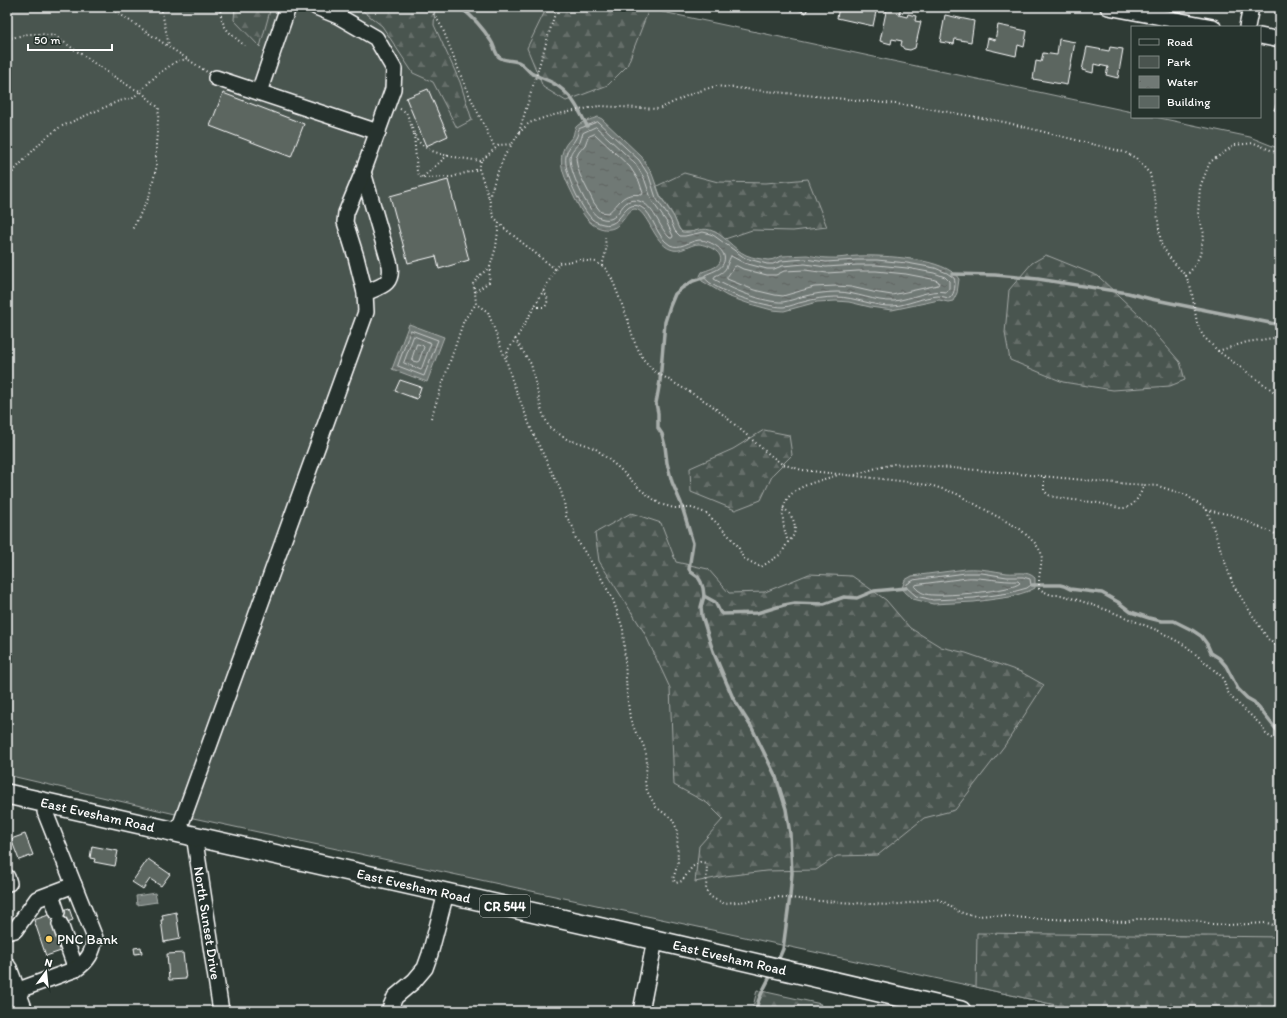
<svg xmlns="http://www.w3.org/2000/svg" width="1287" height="1018" viewBox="0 0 1287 1018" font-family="Itim,sans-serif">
  <defs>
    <pattern id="forest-firs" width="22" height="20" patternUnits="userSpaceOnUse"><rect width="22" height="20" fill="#4a544f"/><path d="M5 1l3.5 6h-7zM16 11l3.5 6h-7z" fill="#656e69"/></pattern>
    <pattern id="water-ripples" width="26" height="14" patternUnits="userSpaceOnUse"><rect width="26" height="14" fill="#707975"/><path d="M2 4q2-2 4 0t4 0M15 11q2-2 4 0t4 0" fill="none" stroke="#5e6260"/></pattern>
  </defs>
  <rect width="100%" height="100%" fill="#2f3b35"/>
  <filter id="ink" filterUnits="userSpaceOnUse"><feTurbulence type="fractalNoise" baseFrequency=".025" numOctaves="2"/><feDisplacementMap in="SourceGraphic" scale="8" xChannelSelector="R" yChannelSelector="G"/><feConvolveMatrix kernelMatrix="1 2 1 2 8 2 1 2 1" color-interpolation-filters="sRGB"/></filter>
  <g filter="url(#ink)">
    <path fill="#4a544f" stroke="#a4aaa7" d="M 7,7 L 646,7 L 649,9 L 1132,112 L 1132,117 L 1155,117 L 1250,137 L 1280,149 L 1280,1011 L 1082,1011 L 976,987 L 184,816 L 7,775 Z"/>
    <g fill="url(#forest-firs)" stroke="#a4aaa7">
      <path d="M 235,7 L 271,7 L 260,47 L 234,20 Z"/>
      <path d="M 358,7 L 435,7 L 434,25 L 460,82 L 472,120 L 457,128 L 433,82 L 413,73 L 382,26 Z"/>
      <path d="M 547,7 L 646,7 L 649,9 L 627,66 L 608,85 L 566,101 L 543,87 L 527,48 Z"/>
      <path d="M 684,173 L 718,182 L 766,183 L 808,179 L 827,227 L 793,231 L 752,230 L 725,239 L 715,232 L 682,232 C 678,228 677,223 674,217 C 668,205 661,201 657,186 Z"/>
      <path d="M 1046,255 L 1098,276 L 1140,316 L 1180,362 L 1185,380 L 1170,386 L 1113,390 L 1063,382 L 1010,360 L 1005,333 L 1009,290 L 1032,263 Z"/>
      <path d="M 764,430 L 789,435 L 792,455 L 773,474 L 761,500 L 735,510 L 691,492 L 690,468 L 733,449 Z"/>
      <path d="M 631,513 L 661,523 L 676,562 L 708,569 L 729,593 L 765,592 L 809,574 L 852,576 L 886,600 L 910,628 L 941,647 L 966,653 L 1021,672 L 1044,685 L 1005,745 L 955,810 L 924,818 L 878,855 L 837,856 L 816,870 L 766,871 L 725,876 L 695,882 L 699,846 L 723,819 L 707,803 L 674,785 L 670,688 L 644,632 L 599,561 L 595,533 Z"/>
      <path d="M 977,933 L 1280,937 L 1280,1011 L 1082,1011 L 976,987 Z"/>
      <path d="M 757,990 L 821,1004 L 817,1011 L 752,1011 Z"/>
    </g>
    <g fill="url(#water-ripples)" stroke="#a9afac">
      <path d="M 598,117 L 602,119 L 642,157 L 652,174 L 660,196 L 674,217 L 679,229 L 682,232 C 692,234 700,227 710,230 C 724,234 733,249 746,255 C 753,258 761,259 768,260 C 774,260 777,257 782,256 C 790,256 799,255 807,255 C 814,256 821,258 828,258 C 838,259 848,256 858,256 C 882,255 947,258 959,279 L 957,293 L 953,301 L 948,302 L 939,300 L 892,310 L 870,307 L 849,302 L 836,301 L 817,302 L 784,311 L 772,310 L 750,304 L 727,296 L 702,281 L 700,276 L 702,272 C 707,270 717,268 720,262 C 724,252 707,245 699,244 C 689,244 681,254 670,249 C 654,243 647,210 635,209 C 624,209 622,239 595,226 C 586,221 580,209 575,199 C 568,184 556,165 564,148 C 566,143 570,140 573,136 C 574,133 574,130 576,127 C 580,122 592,119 598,117 Z"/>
      <path d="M 409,324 L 444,337 L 427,382 L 392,369 Z"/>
      <path d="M 966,569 C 981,568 993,571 1007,573 C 1017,574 1027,570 1035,578 L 1035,588 L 1029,591 L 1010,597 L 974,602 L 933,604 L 913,599 C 909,595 905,593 902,588 L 905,580 L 912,576 Z"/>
      <path d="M 155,893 L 157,902 L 137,905 L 136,896 Z"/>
    </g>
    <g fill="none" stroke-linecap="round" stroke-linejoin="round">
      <g stroke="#c6c9c8" stroke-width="1">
        <path d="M 598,122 L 639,160 L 649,176 L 656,198 L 670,219 L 675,231 L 680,236 L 685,236 L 703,232 L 707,233 L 713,235 L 745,258 L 767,264 L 773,264 L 781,261 L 805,259 L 826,262 L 857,260 L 877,260 L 907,263 L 935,268 L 947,273 L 954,278 C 956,284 955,293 950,298 C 946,298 942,296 938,296 C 923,297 908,305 893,306 C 874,307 856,297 836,297 C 825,297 814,299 803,302 C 797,303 790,307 783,307 C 766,307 713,291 704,277 L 705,275 C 711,272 720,270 723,264 C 730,251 710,240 699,240 C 689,241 680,250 670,245 C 655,236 654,214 641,207 C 623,198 622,229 603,224 C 599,223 595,222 592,219 C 581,208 563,172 566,156 C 567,148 573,144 576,138 C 578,135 578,132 579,129 Z"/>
        <path d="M 596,127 L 635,163 L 644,178 L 652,201 L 666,221 L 673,236 L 672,238 L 670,238 C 659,228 654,205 639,201 C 622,196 621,216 610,219 C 606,220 602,219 598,217 C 587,210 569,170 570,157 C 571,150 576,147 580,142 C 581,139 582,136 583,133 Z"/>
        <path d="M 595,134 L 630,167 L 639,181 L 643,193 L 642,195 C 621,192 621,203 608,213 L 601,212 L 594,203 L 580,175 L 577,165 L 576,158 L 579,152 L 585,145 L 588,137 Z"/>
        <path d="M 731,256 L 744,263 L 767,269 L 774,269 L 782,266 L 805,264 L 826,267 L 857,265 L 877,265 L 907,268 L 934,273 L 945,277 L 949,281 L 949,288 L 947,292 C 927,289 913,299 894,301 C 875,302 856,292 837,292 C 825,292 813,294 801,297 C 795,299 789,301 783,302 C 764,303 731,289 714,279 L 715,276 C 729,270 725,267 731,256 Z"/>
        <path d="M 737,266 L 743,269 L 767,275 L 776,275 L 784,271 L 805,270 L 827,273 L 858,271 L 876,271 L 906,274 L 932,279 L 938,281 L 939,283 L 938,285 L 892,295 L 873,292 L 851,287 L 836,286 L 814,287 L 783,296 L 775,295 L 754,290 L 727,279 L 727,277 L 734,267 Z"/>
        <path d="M 411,330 L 438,340 L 424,376 L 398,366 Z"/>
        <path d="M 414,336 L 431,343 L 421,370 L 404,363 Z"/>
        <path d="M 417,344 L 422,345 L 424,347 L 419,361 L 417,362 L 413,361 L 412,359 Z"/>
        <path d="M 966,573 L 982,573 L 1007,577 L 1023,577 L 1030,579 L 1031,585 L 1027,588 L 1009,593 L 974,598 L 933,600 L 916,596 L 906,587 L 907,584 L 914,580 Z"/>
        <path d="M 967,578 C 984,577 1001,582 1018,581 L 1020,583 C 1012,591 947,596 934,595 C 926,595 920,593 915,587 L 916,585 Z"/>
      </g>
      <g stroke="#a9afac" stroke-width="3.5">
        <path d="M 460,7 C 472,16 483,28 491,41 C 494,45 495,53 499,57 C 505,62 514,59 520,63 C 524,65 527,70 531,73 C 538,77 546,79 553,83 C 571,93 578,108 587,126"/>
        <path d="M 952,274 L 995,275 L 1038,279 L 1128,293 L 1151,299 L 1280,325"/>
        <path d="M 705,277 L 693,281 L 682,288 L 675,294 L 670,306 L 665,322 L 660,381 L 657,398 L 656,403 L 658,413 L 658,428 L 662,434 L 665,446 L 667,463 L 672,482 L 681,503 L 693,543 L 689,569 L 691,572 L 698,577 L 701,582 L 703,588 L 704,596 L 701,607 L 702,616 L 713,651 L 733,698 L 752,728 L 776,777 L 786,809 L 790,834 L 792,873 L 790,896 L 783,949 L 777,963"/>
        <path d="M 1032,585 L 1060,585 L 1064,586 L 1070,589 L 1102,593 L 1118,602 L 1131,612 L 1149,618 L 1161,621 L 1174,621 L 1192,630 L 1201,636 L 1207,644 L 1211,653 L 1219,658 L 1226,666 L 1238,689 L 1247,698 L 1254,702 L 1280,734"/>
        <path d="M 704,596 L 715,602 L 720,612 L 722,614 L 757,613 L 784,605 L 795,603 L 824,604 L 844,597 L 857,598 L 874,591 L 906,588"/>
        <path d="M 756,1011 C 757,997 767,985 772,972"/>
      </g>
    </g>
    <g fill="#5b6661" stroke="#fff">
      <path d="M 792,7 L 808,7 L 806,13 Z"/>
      <path d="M 839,7 L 877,7 L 873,26 L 837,18 Z"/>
      <path d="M 887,7 L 901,7 L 899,15 L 907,17 L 908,14 L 916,16 L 915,21 L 921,22 L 915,48 L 910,50 L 904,49 L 901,45 L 902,41 L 892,39 L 891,44 L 880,41 Z"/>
      <path d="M 945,15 L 974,21 L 971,42 L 955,39 L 954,44 L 940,42 Z"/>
      <path d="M 998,25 L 1027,31 L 1024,47 L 1018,45 L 1016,56 L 986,49 L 988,38 L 995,40 Z"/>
      <path d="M 1059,39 L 1075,42 L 1067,85 L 1033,79 L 1036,61 L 1041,62 L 1043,53 L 1057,55 Z"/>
      <path d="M 1087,47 L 1109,51 L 1110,47 L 1123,49 L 1118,78 L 1106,75 L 1108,67 L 1094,64 L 1093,73 L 1082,70 Z"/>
      <path d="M 428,89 L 448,136 L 426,146 L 406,98 Z"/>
      <path d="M 223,93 L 304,124 L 291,157 L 210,126 Z"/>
      <path d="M 1280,95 L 1280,112 L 1274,110 Z"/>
      <path d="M 448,180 L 469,260 L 439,269 L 436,256 L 408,263 L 390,196 Z"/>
      <path d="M 400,380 L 421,387 L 417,399 L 395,391 Z"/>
      <path d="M 25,834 L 33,855 L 19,860 L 11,839 Z"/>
      <path d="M 7,840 L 11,852 L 7,854 Z"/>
      <path d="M 92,846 L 118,851 L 115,866 L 94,862 L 95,859 L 90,858 Z"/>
      <path d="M 148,859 L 170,874 L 161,886 L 150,879 L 143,889 L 132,882 Z"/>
      <path d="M 69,908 L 73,920 L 53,927 L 61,951 L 46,956 L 34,920 Z"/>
      <path d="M 176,912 L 180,939 L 164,942 L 161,920 L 163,920 L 162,915 Z"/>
      <path d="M 141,947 L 142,953 L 135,954 L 134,948 Z"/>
      <path d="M 183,953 L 186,979 L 169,980 L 167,954 Z"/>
    </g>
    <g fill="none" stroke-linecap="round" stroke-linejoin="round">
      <defs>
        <g id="minor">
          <path d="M 1108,7 L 1213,27"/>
          <path d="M 1247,27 L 1251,7"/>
          <path d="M 1260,36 L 1280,40"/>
          <path d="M 216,78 L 378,132"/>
          <path d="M 259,92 L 288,7"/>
          <path d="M 363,172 L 390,265 C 393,285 381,286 365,293"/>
          <path d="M 178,832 L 366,312 L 365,293 L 356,257 L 345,222 L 346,213 L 363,172 L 393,89 L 394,69 L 376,38 L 338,16 L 316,7"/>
          <path id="s1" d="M 194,835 L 221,1011"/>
          <path d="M 7,877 L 9,883 L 7,883"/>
          <path d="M 51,894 L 57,912"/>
          <path d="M 60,924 L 76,969"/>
          <path d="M 7,932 L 15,930 L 37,899 L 74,885"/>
          <path d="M 16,991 L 76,969 C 88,961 93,952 95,938 L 45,812 L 48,803"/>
          <path d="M 389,1011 L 395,997 L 414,981 L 425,968 L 430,954 L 446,893"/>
          <path d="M 641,1011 L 655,940"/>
        </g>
        <g id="major">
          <path id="s2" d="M 7,794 L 655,940 L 961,1011"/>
          <path d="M 7,968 L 23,1011"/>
        </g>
      </defs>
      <use href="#minor" stroke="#fff" stroke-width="18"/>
      <use href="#major" stroke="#fff" stroke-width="22"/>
      <g stroke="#fff" stroke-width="2" stroke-dasharray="1 3" stroke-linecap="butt">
        <path d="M 109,7 L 207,72"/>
        <path d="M 161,7 L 169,46"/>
        <path d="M 220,7 C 221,29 230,33 245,46"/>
        <path d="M 429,7 L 442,27 L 465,86 L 495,148"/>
        <path d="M 7,39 L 28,34 L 41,34 L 55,36 L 104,70 L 132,88 L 140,91 L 159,108 L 156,145 L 156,169 L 149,197 L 132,230"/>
        <path d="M 400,109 L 406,112 C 410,120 412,131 417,139 C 427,156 462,158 481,161 L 499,145 L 511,144"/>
        <path d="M 519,132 L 557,7"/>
        <path d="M 414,134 L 417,172 L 422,178 L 452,177 L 479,169"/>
        <path d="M 481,161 L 479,169 L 489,198"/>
        <path d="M 423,177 L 448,155"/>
        <path d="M 7,178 L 43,140 L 60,127 L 119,101 L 133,98 L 158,74 L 177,61 L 188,59"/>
        <path d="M 499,223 L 496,247 L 490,267 L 489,282 L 475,292 L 476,304 L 488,312 L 505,358"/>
        <path d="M 602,266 L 606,251 L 605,236"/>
        <path d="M 555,269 L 504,228 L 493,216 L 489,198 L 496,176 L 505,155 L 519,133 L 529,123 L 549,116 L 599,106 L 659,109 L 693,93 L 716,86 L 915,106 L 1004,122 L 1124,152 L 1136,158 L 1150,174 L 1155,197 L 1161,244 L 1170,258 L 1186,276 L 1191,288 L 1197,323 L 1203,336 L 1218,351 L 1276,393 L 1280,398"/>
        <path d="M 1186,276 L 1193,268 L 1200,255 L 1204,234 L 1198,214 L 1200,187 L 1210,162 L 1235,145 L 1254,143 L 1280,154"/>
        <path d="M 475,292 L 473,284 L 479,276 L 490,267"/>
        <path d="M 534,307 L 545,307 C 549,301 548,296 543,291"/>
        <path d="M 515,339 L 531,364 L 542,412 L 549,427 L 568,440 L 584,444 L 596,449 L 619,468 L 641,490 L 660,504 L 674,508 L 692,508 L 706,513 L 721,527 L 738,546 L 743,558 L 761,567 L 781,554 L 788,542 C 771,491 798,487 838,475"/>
        <path d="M 1218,351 L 1247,342 L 1280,337"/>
        <path d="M 431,418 L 464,320 L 476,304"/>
        <path d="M 855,475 L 873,469 L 894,464 L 966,469 L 1116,483 L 1158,486 L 1186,495 L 1207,510 L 1232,515 L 1280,536"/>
        <path d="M 1044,477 L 1044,490 C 1046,493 1048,495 1051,496 C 1069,501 1089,500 1107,505 C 1113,506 1121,510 1128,507 C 1136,504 1141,493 1144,485"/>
        <path d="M 783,508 C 795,516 800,532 788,542"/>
        <path d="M 1207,510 L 1233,585 L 1268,639 L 1280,649"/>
        <path d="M 1280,738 L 1276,740 L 1270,737 L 1266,734 L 1261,725 L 1232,698 L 1227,691 L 1223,678 L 1220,675 L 1186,646 L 1159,631 L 1107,610 L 1075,599 L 1061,595 L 1051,595 L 1039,589 L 1039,578 L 1042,559 L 1041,552 L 1035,543 L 1020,529 L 955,493 L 933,486 L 909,482 L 802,470 L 782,464 L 765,451 L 726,417 L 710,404 L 654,371 L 643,359 L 634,341 L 628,320 L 612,279 L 606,269 L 596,262 L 579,260 L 559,263 L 519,334 L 508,350 L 506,359 L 512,380 L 532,431 L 561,491 L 564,502 L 566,516 L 573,527 L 575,537 L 599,574 L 613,600 L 618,614 L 623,629 L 627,695 L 630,718 L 636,733 L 643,744 L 646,754 L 647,763 L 645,783 L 647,791 L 656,807 L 672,819 L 677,829 L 678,863 L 673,879 L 676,883 L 682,881 L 692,867 L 700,862 L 707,863 L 706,891 L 711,897 L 722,903 L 751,901 L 779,897 L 820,901 L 889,905 L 909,903 L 937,899 L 944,902 L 957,911 L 966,914 L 976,916 L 993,915 L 1026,918 L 1126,922 L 1137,919 L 1163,919 L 1194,920 L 1212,924 L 1228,925 L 1267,923 L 1280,927"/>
      </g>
      <use href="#minor" stroke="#26332d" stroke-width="15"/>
      <use href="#major" stroke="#26332d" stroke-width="19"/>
    </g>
  </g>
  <circle fill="#ffd166" stroke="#26332d" stroke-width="1.5" cx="49" cy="939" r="4"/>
  <g text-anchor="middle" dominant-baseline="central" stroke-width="3" stroke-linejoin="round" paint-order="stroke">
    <rect fill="#26332d" stroke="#bec2c0" stroke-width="1" x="480" y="895" width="50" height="22" rx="3"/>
    <g font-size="13" font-weight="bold" fill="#fff">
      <text x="505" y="906">CR 544</text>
    </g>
    <g font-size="14" fill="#fff" stroke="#26332d">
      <text stroke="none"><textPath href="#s2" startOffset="93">East Evesham Road</textPath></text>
      <text stroke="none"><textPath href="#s2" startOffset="417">East Evesham Road</textPath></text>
      <text stroke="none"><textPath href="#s1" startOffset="89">North Sunset Drive</textPath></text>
      <text stroke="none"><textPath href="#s2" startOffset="741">East Evesham Road</textPath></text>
    </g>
    <g font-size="14" fill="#fff" stroke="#26332d" text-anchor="start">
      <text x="57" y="939">PNC Bank</text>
    </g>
  </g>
  <rect width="1287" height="1018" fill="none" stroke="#26332d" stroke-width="24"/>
  <rect x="12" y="12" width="1263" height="994" fill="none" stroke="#fff" stroke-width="1.5" filter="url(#ink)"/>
  <rect x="1131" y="26" width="130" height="92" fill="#26332d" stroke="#7d8581"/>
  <rect x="1139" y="39" width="20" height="6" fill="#26332d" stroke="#7d8581"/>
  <text x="1167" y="46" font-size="12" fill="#ffffff">Road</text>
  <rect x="1139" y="56" width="20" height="12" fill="#4a544f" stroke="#7d8581"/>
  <text x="1167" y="66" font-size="12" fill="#ffffff">Park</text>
  <rect x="1139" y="76" width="20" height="12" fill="url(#water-ripples)" stroke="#7d8581"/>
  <text x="1167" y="86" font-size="12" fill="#ffffff">Water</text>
  <rect x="1139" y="96" width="20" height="12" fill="#5b6661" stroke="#7d8581"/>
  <text x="1167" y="106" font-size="12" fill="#ffffff">Building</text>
  <g transform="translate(46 972) rotate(15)" stroke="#26332d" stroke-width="3" paint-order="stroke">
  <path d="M0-3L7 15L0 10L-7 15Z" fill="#ffffff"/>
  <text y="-6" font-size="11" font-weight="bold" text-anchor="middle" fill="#ffffff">N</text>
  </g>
  <path d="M28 44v6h84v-6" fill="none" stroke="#ffffff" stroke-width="2"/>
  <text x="34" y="44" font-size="12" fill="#ffffff" stroke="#26332d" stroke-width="3" paint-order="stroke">50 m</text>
</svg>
